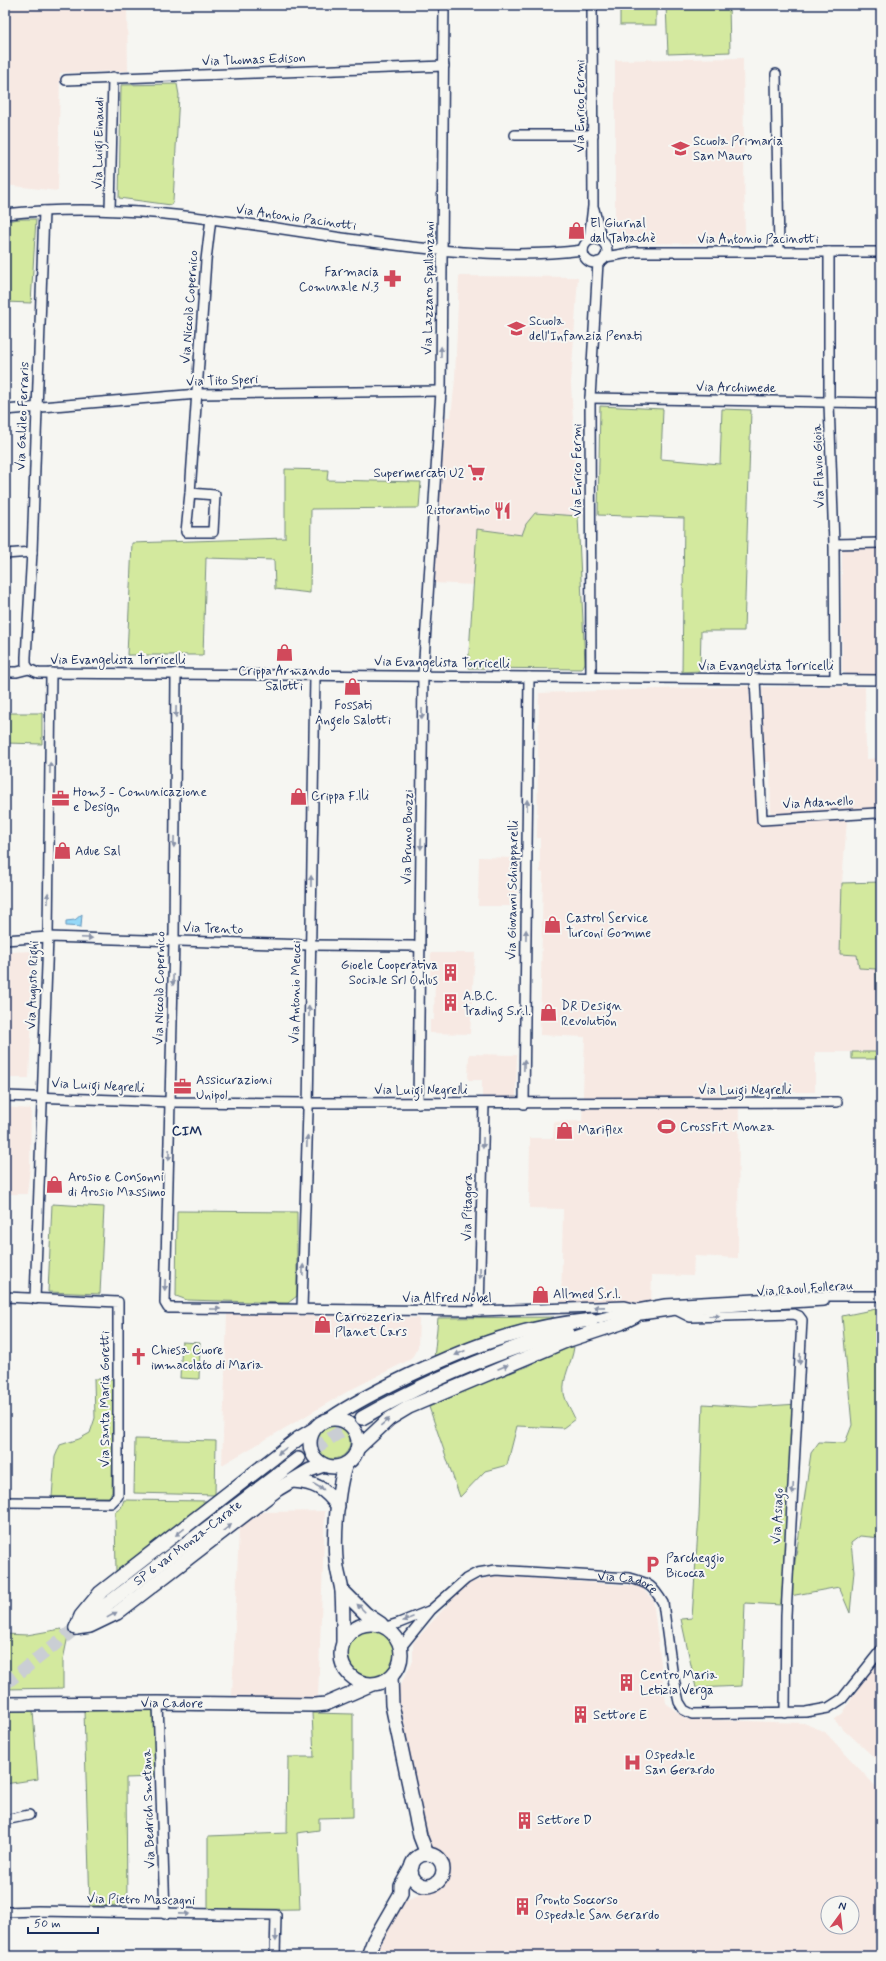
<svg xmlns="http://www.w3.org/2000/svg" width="886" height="1961" viewBox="0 0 886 1961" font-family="Mynerve,sans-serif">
  <rect width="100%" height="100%" fill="#f6f6f2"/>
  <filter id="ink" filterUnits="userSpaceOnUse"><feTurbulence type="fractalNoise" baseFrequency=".025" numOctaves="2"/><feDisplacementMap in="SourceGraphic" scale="8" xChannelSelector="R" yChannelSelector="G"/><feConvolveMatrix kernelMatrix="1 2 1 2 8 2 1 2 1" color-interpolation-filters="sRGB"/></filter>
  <g filter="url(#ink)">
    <g fill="#f7e9e3" fill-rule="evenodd">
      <path d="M 5,5 L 127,5 L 128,71 L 60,73 L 58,191 L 5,185 Z"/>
      <path d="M 743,58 L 745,244 L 623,243 L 615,237 L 615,60 Z"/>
      <path d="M 459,276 L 578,277 L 571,383 L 578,516 L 535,513 L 526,524 L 523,535 L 477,529 L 474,585 L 434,583 L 445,417 L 451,417 L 455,379 Z"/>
      <path d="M 881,547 L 881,674 L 847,674 L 842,671 L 842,548 Z"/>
      <path d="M 749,686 L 757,824 L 847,820 L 842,883 L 840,954 L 857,955 L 859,968 L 876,969 L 878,1052 L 815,1052 L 815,1092 L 739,1092 L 738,1258 L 694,1256 L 693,1276 L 652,1275 L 651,1304 L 561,1305 L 563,1209 L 529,1208 L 530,1138 L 553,1138 L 554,1122 L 582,1121 L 585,1037 L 540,1035 L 543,873 L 540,872 L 540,838 L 537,838 L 539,693 Z"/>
      <path d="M 762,687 L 865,687 L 866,759 L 881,758 L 881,809 L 771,814 L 770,762 L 764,762 Z"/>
      <path d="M 479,857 L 519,858 L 518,906 L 478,906 Z"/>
      <path d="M 35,951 L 29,1078 L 5,1078 L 5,952 Z"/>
      <path d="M 431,953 L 475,953 L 470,1034 L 430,1033 L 430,1020 L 434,1020 L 435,980 L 430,980 Z"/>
      <path d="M 469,1054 L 517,1055 L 516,1098 L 482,1098 L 482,1080 L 468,1080 Z"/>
      <path d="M 5,1107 L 31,1109 L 30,1167 L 27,1194 L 5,1194 Z"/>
      <path d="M 227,1314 L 419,1318 L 418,1347 L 411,1359 L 350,1390 L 222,1465 Z"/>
      <path d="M 325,1511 L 318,1698 L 232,1697 L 239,1528 L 262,1512 Z"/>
      <path d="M 495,1576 L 640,1586 L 653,1600 L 666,1703 L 686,1719 L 804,1723 L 825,1732 L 881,1792 L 881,1956 L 375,1956 L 376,1950 L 403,1901 L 432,1890 L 443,1881 L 447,1861 L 430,1847 L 398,1703 L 398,1689 L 413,1661 L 413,1643 L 466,1584 ZM 828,1903 L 852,1903 L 852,1927 L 828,1927 Z"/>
      <path d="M 881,1661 L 881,1764 L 834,1720 L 843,1713 L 861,1683 Z"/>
    </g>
    <g fill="#d3e99e" stroke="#778c7e">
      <rect x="620" y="5" width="36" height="20"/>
      <path d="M 666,5 L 729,5 L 730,52 L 668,54 Z"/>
      <path d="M 177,84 L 179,95 L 173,201 L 171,205 L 119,198 L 121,85 Z"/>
      <path d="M 20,219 L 36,219 L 31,303 L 5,302 L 5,221 Z"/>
      <path d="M 600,406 L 663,409 L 661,459 L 720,464 L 722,409 L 751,410 L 744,631 L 701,631 L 700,671 L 682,672 L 684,518 L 598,515 Z"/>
      <path d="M 285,469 L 328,470 L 327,480 L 421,482 L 419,508 L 311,509 L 310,593 L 275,589 L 274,560 L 206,558 L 203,655 L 127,655 L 132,543 L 285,538 Z"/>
      <path d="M 535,513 L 578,516 L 585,663 L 582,669 L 468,668 L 477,529 L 522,535 L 526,524 Z"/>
      <path d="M 5,713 L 42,713 L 42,744 L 5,743 Z"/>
      <path d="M 881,882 L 881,1059 L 852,1059 L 852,1052 L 878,1052 L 876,969 L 859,968 L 857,955 L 840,954 L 842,883 Z"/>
      <path d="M 52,1204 L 104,1207 L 100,1294 L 48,1292 Z"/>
      <path d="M 177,1211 L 297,1212 L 297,1296 L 288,1303 L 187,1300 L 176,1296 Z"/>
      <path d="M 881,1308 L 881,1538 L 860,1536 L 851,1543 L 854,1571 L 850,1613 L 839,1587 L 790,1596 L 811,1453 L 819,1442 L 845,1443 L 852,1425 L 842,1316 Z"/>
      <path d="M 554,1317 L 541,1323 L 434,1359 L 438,1318 Z"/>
      <path d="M 182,1342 L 200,1343 L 199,1379 L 180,1378 Z"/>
      <path d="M 560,1347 L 574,1347 C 572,1363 562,1377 564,1393 C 565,1401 572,1411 575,1419 L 563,1428 L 517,1426 L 507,1465 L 485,1471 L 460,1497 L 429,1407 L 472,1387 L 529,1366 Z"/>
      <path d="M 94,1379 L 113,1379 L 112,1492 L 109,1497 L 52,1497 L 55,1457 L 60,1445 L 79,1439 L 90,1433 L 95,1418 Z"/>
      <path d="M 703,1404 L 752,1407 L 798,1404 L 781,1605 L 745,1603 L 742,1686 L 696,1688 L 681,1619 L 692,1618 L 699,1516 Z"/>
      <circle cx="333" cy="1442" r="17"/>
      <path d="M 135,1439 L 216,1441 L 215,1495 L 134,1493 Z"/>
      <path d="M 124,1500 L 209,1501 L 116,1572 L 115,1512 L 121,1508 Z"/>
      <circle cx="370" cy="1655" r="26"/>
      <path d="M 61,1629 L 68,1636 L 63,1660 L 63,1688 L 5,1689 L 5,1634 L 27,1635 Z"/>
      <path d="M 5,1710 L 33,1710 L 38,1779 L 5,1784 Z"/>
      <path d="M 153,1710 L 156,1777 L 126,1778 L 127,1905 L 90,1906 L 84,1711 Z"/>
      <path d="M 312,1713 L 353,1714 L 353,1817 L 319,1818 L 319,1830 L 297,1833 L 300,1909 L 208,1910 L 208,1836 L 287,1833 L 288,1757 L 314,1757 Z"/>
    </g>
    <path fill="#95d8f7" stroke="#6494ba" d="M 82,914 L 81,927 L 66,926 L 66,921 L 75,920 Z"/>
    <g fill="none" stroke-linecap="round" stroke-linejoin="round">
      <g stroke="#caced4" stroke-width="13" stroke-dasharray="13 6" stroke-linecap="butt">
        <path d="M 298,1459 L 362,1418"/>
        <path d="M 5,1684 L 76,1628"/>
      </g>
      <defs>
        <g id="street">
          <path d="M 776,74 L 779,252"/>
          <path d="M 66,80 L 444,66"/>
          <path d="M 515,135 L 593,135"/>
          <path d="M 594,209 L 602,241"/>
          <path d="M 110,210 L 113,77"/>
          <path d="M 5,214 C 118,201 230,221 342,238 C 422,249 503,260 583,250"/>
          <circle cx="595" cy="251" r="12"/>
          <path d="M 589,240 L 593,206 L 592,5"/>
          <path d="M 829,252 L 829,403 L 834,544 L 835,679"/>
          <path d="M 605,257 L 635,252 L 881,252"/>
          <path d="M 590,398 L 881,403"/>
          <path d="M 5,410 L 198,394 L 441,391"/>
          <path d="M 190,493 L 215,495 L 213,532 L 186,532 L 190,493 L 206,260 L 211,218"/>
          <path d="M 834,544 L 881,543"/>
          <path d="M 5,554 L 32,552"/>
          <path d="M 29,669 L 26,664 L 26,657 L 32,552 L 44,211"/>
          <path d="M 5,672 L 17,672 L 29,669 L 38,673 L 881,680"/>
          <path d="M 176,673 L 174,941 L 165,1303 L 168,1308 L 174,1308 L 479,1311 L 625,1306 L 637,1309"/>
          <path d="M 591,677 L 590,398 L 598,262"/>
          <path d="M 755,679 L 762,820 L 876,813"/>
          <path d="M 5,940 L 48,937 L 310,945 L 413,946 L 420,948"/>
          <path d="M 5,1096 L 171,1102 L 308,1103 L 837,1102"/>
          <path d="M 418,1103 L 423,675 L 441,391 L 444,5"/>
          <path d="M 524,1104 L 529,677"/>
          <path d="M 5,1297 L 118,1302 L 118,1496 L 111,1503 L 5,1502"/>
          <path d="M 35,1299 L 48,937 L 51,673"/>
          <path d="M 302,1309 L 308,1110 L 315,675"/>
          <path d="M 676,1310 L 690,1317 L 794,1314 L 799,1316 L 802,1320 L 786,1615 L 785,1713"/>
          <path d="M 479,1311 L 484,1104"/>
          <path d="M 641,1315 L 676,1310 L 824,1301"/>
          <path d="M 592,1320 L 637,1309 L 665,1304 L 808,1296 L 881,1296"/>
          <path d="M 386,1627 L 399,1623 L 429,1611"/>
          <path id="s1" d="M 401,1647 L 431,1610 L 466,1579 L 477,1573 L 496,1570 L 630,1578 C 649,1583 653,1586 663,1603 L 672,1670 L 679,1702 L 684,1710 L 692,1714 L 806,1712 L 828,1708 L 842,1699 L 881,1650"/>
          <path d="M 158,1703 L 165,1914"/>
          <path d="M 5,1820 L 29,1815"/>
          <path d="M 5,1912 L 38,1911 L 276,1915 L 275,1956"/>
        </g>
        <g id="secondary">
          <path d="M 362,1418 C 416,1387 473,1362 532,1342 C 543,1339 555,1337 567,1333"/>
          <circle cx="334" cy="1443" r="24"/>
          <path d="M 330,1419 C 355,1402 383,1388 410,1375 C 474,1345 521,1327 592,1320"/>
          <path d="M 357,1449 L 389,1419 L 409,1407 L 566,1341 L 621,1323 L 635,1316"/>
          <path d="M 293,1481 C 316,1483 324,1488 338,1506"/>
          <path d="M 342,1590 L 366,1614 L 381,1624"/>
          <path id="s2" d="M 85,1621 L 298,1459"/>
          <circle cx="371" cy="1654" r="30"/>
          <path d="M 76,1628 L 81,1616 L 100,1593 L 299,1438 L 314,1429"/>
          <path d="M 76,1628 L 90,1626 L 117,1613 L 278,1489 L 310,1470 L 324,1465"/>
          <path d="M 343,1641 C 343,1624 343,1608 342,1591 C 341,1583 338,1575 337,1567 C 333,1542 337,1488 346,1464"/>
          <path d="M 391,1677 L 392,1705 L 420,1836 L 427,1854"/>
          <path id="s3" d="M 5,1704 L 158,1703 L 315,1705 L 326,1704 L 370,1685"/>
          <circle cx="427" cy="1870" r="16"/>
          <path d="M 368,1956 L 374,1940 L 401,1893 L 401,1886 L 412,1866"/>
        </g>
      </defs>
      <use href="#street" stroke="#1b2f5e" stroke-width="12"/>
      <use href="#secondary" stroke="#1b2f5e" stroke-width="16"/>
      <use href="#street" stroke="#f6f6f2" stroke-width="9"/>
      <use href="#secondary" stroke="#f6f6f2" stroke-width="13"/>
    </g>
    <defs><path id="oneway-solid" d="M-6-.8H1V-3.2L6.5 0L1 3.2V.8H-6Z"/></defs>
    <g fill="#8892a8">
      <use href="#oneway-solid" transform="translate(441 352) rotate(-89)"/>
      <use href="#oneway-solid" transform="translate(176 712) rotate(91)"/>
      <use href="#oneway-solid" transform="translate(422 714) rotate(91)"/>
      <use href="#oneway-solid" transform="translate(50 768) rotate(-89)"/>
      <use href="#oneway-solid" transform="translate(527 805) rotate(-89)"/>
      <use href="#oneway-solid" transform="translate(174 842) rotate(91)"/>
      <use href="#oneway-solid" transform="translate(421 844) rotate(91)"/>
      <use href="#oneway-solid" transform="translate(311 881) rotate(-89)"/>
      <use href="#oneway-solid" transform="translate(48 898) rotate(-89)"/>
      <use href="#oneway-solid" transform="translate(526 935) rotate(-89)"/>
      <use href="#oneway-solid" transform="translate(87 938) rotate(2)"/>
      <use href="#oneway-solid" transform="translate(173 980) rotate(91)"/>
      <use href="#oneway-solid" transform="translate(309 1011) rotate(-89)"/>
      <use href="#oneway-solid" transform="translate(524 1065) rotate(-89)"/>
      <use href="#oneway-solid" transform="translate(307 1141) rotate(-88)"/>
      <use href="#oneway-solid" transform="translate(483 1143) rotate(91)"/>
      <use href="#oneway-solid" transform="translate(169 1155) rotate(92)"/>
      <use href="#oneway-solid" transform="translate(303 1270) rotate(-88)"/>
      <use href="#oneway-solid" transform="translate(480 1273) rotate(91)"/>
      <use href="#oneway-solid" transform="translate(165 1285) rotate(92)"/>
      <use href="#oneway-solid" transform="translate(599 1307) rotate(179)"/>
      <use href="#oneway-solid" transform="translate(215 1309)"/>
      <use href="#oneway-solid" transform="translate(714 1316) rotate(-2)"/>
      <use href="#oneway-solid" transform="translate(460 1353) rotate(156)"/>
      <use href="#oneway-solid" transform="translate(800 1359) rotate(93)"/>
      <use href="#oneway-solid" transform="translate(503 1367) rotate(-23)"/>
      <use href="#oneway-solid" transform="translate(385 1422) rotate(-39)"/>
      <use href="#oneway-solid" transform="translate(282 1451) rotate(142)"/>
      <use href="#oneway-solid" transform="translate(319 1487) rotate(30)"/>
      <use href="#oneway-solid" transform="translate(793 1489) rotate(93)"/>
      <use href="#oneway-solid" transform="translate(227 1528) rotate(-37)"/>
      <use href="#oneway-solid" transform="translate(180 1532) rotate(142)"/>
      <use href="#oneway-solid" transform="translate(361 1608) rotate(-135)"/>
      <use href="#oneway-solid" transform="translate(112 1615) rotate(-29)"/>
      <use href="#oneway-solid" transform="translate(408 1619) rotate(158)"/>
      <use href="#oneway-solid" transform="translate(184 1914) rotate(1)"/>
      <use href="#oneway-solid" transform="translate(276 1936) rotate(91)"/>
    </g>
  </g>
  <defs>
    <symbol id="school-bare" viewBox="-9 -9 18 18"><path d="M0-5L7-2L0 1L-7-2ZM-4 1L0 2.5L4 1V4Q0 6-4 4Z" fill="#d1495b" stroke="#f6f6f2" stroke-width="2.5" paint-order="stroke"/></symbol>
    <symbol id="shop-bare" viewBox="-9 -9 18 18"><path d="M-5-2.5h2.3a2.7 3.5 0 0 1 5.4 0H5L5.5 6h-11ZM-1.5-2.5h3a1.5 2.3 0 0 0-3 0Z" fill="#d1495b" stroke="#f6f6f2" stroke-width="2.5" paint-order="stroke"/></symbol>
    <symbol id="pharmacy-bare" viewBox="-9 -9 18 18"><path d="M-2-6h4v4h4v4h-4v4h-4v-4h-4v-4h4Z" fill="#d1495b" stroke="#f6f6f2" stroke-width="2.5" paint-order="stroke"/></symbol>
    <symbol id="supermarket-bare" viewBox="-9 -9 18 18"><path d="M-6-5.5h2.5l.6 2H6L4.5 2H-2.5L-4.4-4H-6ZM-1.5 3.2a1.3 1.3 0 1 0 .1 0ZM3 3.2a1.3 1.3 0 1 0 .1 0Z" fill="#d1495b" stroke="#f6f6f2" stroke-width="2.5" paint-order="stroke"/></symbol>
    <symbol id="restaurant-bare" viewBox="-9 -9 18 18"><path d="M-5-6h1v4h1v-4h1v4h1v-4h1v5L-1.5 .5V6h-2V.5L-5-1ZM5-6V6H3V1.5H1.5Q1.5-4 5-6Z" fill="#d1495b" stroke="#f6f6f2" stroke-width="2.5" paint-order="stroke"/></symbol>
    <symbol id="office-bare" viewBox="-9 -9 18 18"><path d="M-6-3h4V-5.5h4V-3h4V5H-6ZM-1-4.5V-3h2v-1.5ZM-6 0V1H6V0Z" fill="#d1495b" stroke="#f6f6f2" stroke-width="2.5" paint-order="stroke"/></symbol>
    <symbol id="building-bare" viewBox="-9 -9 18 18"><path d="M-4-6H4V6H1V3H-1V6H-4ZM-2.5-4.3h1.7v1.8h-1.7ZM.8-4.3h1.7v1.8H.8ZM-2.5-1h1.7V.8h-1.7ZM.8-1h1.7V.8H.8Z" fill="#d1495b" stroke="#f6f6f2" stroke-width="2.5" paint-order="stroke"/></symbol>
    <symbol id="stadium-bare" viewBox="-9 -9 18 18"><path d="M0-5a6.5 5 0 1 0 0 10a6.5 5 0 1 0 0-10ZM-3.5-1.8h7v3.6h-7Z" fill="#d1495b" stroke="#f6f6f2" stroke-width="2.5" paint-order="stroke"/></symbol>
    <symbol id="church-bare" viewBox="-9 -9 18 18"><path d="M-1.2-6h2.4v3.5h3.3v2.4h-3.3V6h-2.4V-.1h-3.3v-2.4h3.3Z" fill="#d1495b" stroke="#f6f6f2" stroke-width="2.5" paint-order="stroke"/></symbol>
    <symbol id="parking-bare" viewBox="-9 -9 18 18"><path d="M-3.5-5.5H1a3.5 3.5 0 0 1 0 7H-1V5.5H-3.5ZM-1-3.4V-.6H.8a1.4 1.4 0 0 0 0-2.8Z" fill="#d1495b" stroke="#f6f6f2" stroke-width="2.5" paint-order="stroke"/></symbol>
    <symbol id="hospital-bare" viewBox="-9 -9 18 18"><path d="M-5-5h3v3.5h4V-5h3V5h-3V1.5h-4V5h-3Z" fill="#d1495b" stroke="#f6f6f2" stroke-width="2.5" paint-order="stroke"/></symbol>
  </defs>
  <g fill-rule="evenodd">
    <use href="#school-bare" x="668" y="136" width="25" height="25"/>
    <use href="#shop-bare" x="564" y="218" width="25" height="25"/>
    <use href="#pharmacy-bare" x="380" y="266" width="25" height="25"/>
    <use href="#school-bare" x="504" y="316" width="25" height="25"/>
    <use href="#supermarket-bare" x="464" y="460" width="25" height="25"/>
    <use href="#restaurant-bare" x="490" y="498" width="25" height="25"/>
    <use href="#shop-bare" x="272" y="640" width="25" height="25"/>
    <use href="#shop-bare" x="340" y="674" width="25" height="25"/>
    <use href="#shop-bare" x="286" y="784" width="25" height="25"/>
    <use href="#office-bare" x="48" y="786" width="25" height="25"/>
    <use href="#shop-bare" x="50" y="838" width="25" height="25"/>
    <use href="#shop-bare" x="540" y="912" width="25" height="25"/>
    <use href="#building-bare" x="438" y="960" width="25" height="25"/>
    <use href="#building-bare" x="438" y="990" width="25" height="25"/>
    <use href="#shop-bare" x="536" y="1000" width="25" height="25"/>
    <use href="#office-bare" x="170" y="1074" width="25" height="25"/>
    <use href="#stadium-bare" x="654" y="1114" width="25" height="25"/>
    <use href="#shop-bare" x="552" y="1118" width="25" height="25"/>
    <use href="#shop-bare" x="42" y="1172" width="25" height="25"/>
    <use href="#shop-bare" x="528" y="1282" width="25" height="25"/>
    <use href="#shop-bare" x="310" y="1312" width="25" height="25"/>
    <use href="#church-bare" x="126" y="1344" width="25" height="25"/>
    <use href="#parking-bare" x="640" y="1552" width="25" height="25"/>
    <use href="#building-bare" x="614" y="1670" width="25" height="25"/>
    <use href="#building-bare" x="568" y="1702" width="25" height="25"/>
    <use href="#hospital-bare" x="620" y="1750" width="25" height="25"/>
    <use href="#building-bare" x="512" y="1808" width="25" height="25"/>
    <use href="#building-bare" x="510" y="1894" width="25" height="25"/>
  </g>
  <g text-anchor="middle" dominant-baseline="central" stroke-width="4" stroke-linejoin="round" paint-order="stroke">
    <g font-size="13" fill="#1b2f5e" stroke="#f6f6f2">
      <text transform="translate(254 60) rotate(-2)">Via Thomas Edison</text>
      <text transform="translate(580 106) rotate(-90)">Via Enrico Fermi</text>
      <text transform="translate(99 143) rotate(-89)">Via Luigi Einaudi</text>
      <text transform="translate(296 218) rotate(8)">Via Antonio Pacinotti</text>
      <text x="758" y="239">Via Antonio Pacinotti</text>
      <text transform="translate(429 288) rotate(-89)">Via Lazzaro Spallanzani</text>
      <text transform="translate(190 307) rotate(-86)">Via Niccolò Copernico</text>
      <text transform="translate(222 381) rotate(-2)">Via Tito Speri</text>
      <text transform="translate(736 388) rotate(1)">Via Archimede</text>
      <text transform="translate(23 416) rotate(-88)">Via Galileo Ferraris</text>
      <text transform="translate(819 466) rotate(-92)">Via Flavio Gioia</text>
      <text transform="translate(577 470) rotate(-90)">Via Enrico Fermi</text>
      <text x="118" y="660">Via Evangelista Torricelli</text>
      <text transform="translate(442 663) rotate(1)">Via Evangelista Torricelli</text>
      <text x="766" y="666">Via Evangelista Torricelli</text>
      <text transform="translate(818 803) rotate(-3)">Via Adamello</text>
      <text transform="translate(408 837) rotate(-89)">Via Bruno Buozzi</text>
      <text transform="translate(513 890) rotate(-89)">Via Giovanni Schiapparelli</text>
      <text transform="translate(213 929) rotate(2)">Via Trento</text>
      <text transform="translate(33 985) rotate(-88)">Via Augusto Righi</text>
      <text transform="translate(160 988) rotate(-89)">Via Niccolò Copernico</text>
      <text transform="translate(296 992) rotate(-89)">Via Antonio Meucci</text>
      <text transform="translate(98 1086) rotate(3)">Via Luigi Negrelli</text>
      <text x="421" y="1090">Via Luigi Negrelli</text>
      <text x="745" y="1090">Via Luigi Negrelli</text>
      <text transform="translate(468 1207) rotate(-89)">Via Pitagora</text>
      <text transform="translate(805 1289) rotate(-4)">Via Raoul Follerau</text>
      <text x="447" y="1298">Via Alfred Nobel</text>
      <text transform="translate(105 1399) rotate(-90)">Via Santa Maria Goretti</text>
      <text transform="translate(778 1516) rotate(-87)">Via Asiago</text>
      <text stroke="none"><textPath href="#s2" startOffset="129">SP 6 var Monza-Carate</textPath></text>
      <text stroke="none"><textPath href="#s1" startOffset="259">Via Cadore</textPath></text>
      <text stroke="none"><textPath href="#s3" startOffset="167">Via Cadore</textPath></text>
      <text transform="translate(149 1809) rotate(-92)">Via Bedrich Smetana</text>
      <text transform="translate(141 1900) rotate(1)">Via Pietro Mascagni</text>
    </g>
    <g font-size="13" fill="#1b2f5e" stroke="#f6f6f2" text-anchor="start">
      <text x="693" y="141">Scuola Primaria<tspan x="693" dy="15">San Mauro</tspan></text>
      <text x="590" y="223">El Giurnal<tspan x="590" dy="15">dal Tabachè</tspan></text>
      <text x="379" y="272" text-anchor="end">Farmacia<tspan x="379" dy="15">Comunale N.3</tspan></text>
      <text x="529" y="321">Scuola<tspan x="529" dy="15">dell'Infanzia Penati</tspan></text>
      <text x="464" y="473" text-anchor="end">Supermercati U2</text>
      <text x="490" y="510" text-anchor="end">Ristorantino</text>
      <text x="284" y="671" text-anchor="middle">Crippa Armando<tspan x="284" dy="15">Salotti</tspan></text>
      <text x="353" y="705" text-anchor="middle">Fossati<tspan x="353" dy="15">Angelo Salotti</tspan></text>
      <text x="73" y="792">Hom3 - Comunicazione<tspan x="73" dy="15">e Design</tspan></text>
      <text x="311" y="796">Crippa F.lli</text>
      <text x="75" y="851">Adue Sal</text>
      <text x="566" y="918">Castrol Service<tspan x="566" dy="15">Turconi Gomme</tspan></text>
      <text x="438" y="965" text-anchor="end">Gioele Cooperativa<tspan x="438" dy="15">Sociale Srl Onlus</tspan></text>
      <text x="463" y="996">A.B.C.<tspan x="463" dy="15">Trading S.r.l.</tspan></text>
      <text x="561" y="1006">DR Design<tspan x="561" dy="15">Revolution</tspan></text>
      <text x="196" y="1080">Assicurazioni<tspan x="196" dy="15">Unipol</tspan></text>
      <text x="680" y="1127">CrossFit Monza</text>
      <text x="578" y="1130">Mariflex</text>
      <text x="68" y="1177">Arosio e Consonni<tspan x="68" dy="15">di Arosio Massimo</tspan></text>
      <text x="553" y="1294">Allmed S.r.l.</text>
      <text x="335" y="1317">Carrozzeria<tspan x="335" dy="15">Planet Cars</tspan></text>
      <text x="151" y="1350">Chiesa Cuore<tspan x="151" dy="15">immacolato di Maria</tspan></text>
      <text x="666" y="1558">Parcheggio<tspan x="666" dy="15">Bicocca</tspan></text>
      <text x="640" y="1675">Centro Maria<tspan x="640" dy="15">Letizia Verga</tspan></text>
      <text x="593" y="1715">Settore E</text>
      <text x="645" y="1755">Ospedale<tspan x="645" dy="15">San Gerardo</tspan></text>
      <text x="537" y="1820">Settore D</text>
      <text x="535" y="1900">Pronto Soccorso<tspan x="535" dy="15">Ospedale San Gerardo</tspan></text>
    </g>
    <g font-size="14" font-weight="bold" fill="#1b2f5e" stroke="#f6f6f2">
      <text x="187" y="1131">CIM</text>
    </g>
  </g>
  <rect width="886" height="1961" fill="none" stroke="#f6f6f2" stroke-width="20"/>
  <rect x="10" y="10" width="866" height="1941" fill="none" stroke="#1b2f5e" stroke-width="1.5" filter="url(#ink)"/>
  <g transform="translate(840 1915) rotate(15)"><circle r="19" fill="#f6f6f2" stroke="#9ea6b7"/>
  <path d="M0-3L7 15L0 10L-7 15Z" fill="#d1495b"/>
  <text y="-6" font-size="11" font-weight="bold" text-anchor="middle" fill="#1b2f5e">N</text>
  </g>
  <path d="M28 1927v6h70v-6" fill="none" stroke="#1b2f5e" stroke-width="2"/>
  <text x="34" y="1927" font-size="12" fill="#1b2f5e" stroke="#f6f6f2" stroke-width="3" paint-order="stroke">50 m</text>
</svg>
